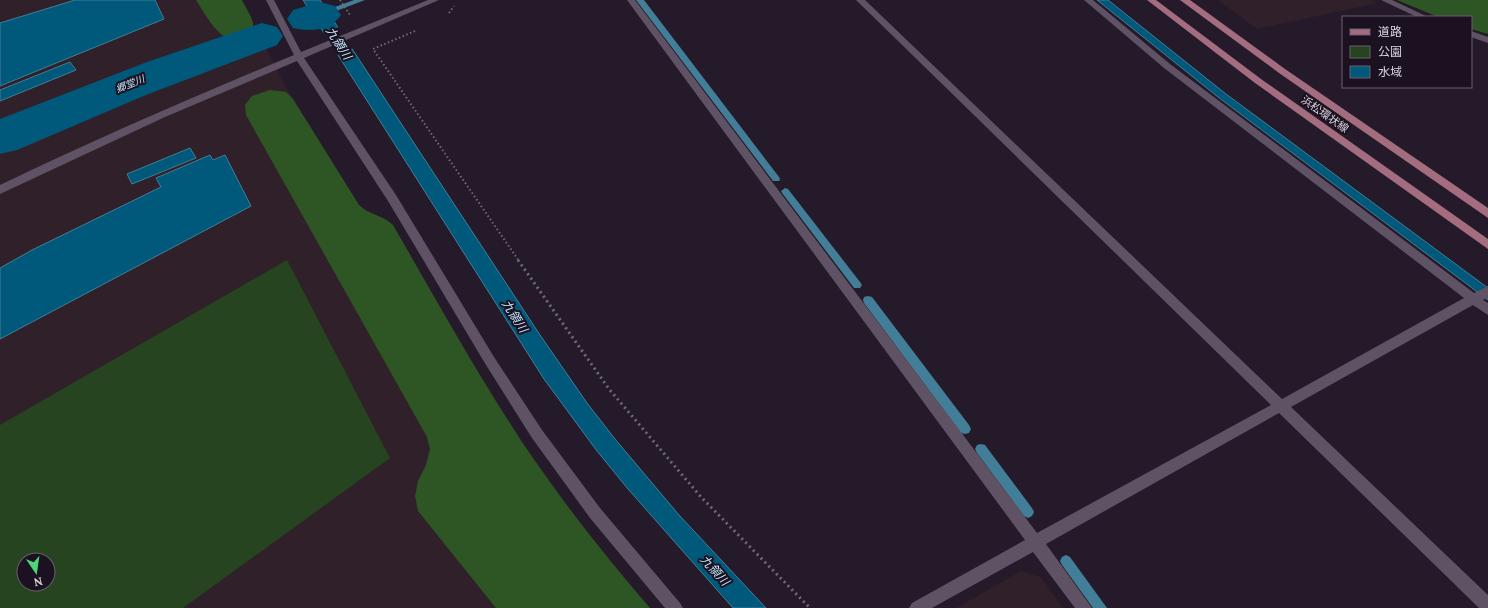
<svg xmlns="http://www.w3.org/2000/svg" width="1488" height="608" viewBox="0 0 1488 608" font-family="Lora,'Noto Sans JP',serif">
  <rect width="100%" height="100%" fill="#241a29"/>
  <g fill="#30202a" fill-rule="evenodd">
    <path d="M 0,0 L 242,0 L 287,89 L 359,205 L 364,210 L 381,217 L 393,225 L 476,368 L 523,443 L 581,524 L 650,608 L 0,608 ZM 24,560 L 48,560 L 48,584 L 24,584 Z"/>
    <path d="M 1218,0 L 1372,0 L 1378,3 L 1257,29 Z"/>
    <path d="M 1021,571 L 1041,577 L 1063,608 L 956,608 Z"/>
  </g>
  <path fill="#264420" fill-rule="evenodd" d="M 287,260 L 390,458 L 183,608 L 0,608 L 0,425 ZM 24,560 L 48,560 L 48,584 L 24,584 Z"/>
  <g fill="#2e5625">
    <path d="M 196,0 L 242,0 C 245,7 255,20 253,28 C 250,41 230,42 222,35 C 211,26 203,11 196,0 Z"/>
    <path d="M 1397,0 L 1488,0 L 1488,34 L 1471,29 L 1471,17 L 1438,17 Z"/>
    <path d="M 270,90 L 286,92 L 293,99 L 359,205 C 369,215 383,215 393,225 C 435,298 476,372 522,442 C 561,500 604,555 650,608 L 496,608 L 418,511 L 415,496 L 418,481 L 426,465 L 430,449 L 427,437 L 246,115 L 245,105 L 252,96 Z"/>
  </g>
  <g fill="#00597a" stroke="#427e98">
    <path d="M 75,0 L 155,0 L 164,19 L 0,86 L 0,23 Z"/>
    <path d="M 303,0 L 320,0 L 540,335 L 587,403 L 615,439 L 679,515 L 766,608 L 733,608 L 628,489 L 597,451 L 544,379 Z"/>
    <path d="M 1097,0 L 1108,0 L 1226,94 L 1488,288 L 1488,300 L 1218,97 Z"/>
    <path d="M 70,62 L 76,70 L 0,101 L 0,90 Z"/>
    <path d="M 190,148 L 196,158 L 132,184 L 127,174 Z"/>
    <path d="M 210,155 L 213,160 L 225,155 L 251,206 L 0,339 L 0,268 L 32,250 L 161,187 L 156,178 Z"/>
  </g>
  <path fill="#241a29" d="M 339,27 L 353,48 L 336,56 L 322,34 Z"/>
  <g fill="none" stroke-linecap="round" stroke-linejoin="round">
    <g fill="#427e98" fill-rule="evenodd">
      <path d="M 354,0 L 365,0 L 323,16 L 320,16 L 316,14 Z"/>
      <path d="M 636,0 L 644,0 L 779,177 L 780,179 L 779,181 L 773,181 Z"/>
      <path d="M 785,188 L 788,189 L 860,282 L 862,285 L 860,288 L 854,288 L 782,193 L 781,191 Z"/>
      <path d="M 868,296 L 872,297 L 969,425 L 971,429 L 969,433 L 965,434 L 961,433 L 864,303 L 863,300 L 864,297 Z"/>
      <path d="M 981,444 L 985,445 L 1032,508 L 1034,512 L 1032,516 L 1028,518 L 1024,516 L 977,453 L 975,449 L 977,445 Z"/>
      <path d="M 1066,555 L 1070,557 L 1107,608 L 1093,608 L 1062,565 L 1060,561 L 1062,557 Z"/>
    </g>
    <g fill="#00597a" fill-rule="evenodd">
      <path d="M 320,2 L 335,6 L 341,15 C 330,31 311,32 293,28 L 287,19 L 293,10 Z"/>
      <path d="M 262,23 L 277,27 L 283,36 L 277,45 L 146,95 L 17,150 L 0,154 L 0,119 L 147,62 Z"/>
    </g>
    <g stroke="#726976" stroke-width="2" stroke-dasharray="1.5 2.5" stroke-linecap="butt">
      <path d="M 340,0 L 350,15"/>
      <path d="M 449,13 L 454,6"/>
      <path d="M 415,31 L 373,49 L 519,261"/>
    </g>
    <path stroke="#726976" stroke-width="3" stroke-dasharray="2 3.5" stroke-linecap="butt" d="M 518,260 L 609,389 L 701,497 L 810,608"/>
    <g fill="#5e5264" fill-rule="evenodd">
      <path d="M 266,0 L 274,0 L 301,52 L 428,0 L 439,0 L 304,58 L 396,195 L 494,357 L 542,430 L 600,508 L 680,603 L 683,608 L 665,608 L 590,518 L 532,438 L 486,365 L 388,201 L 297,61 L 165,117 L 0,194 L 0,185 C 96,139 195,96 294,55 Z"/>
      <path d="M 627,0 L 635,0 L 1037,533 L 1271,405 L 856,0 L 865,0 L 1282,399 L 1464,298 L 1164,68 L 1084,0 L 1093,0 L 1170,64 L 1474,293 L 1488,286 L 1488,297 L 1483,300 L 1488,303 L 1488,315 L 1473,305 L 1291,407 L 1488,595 L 1488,608 L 1479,608 L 1279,413 L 1046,544 L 1092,608 L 1075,608 L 1033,552 L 932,608 L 909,608 L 912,603 L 1025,540 Z"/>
      <path d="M 1381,0 L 1392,0 L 1428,17 L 1417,17 Z"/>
      <path d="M 1471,31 L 1488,37 L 1488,43 L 1471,37 Z"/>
    </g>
    <g fill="#a46c7f" fill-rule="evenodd">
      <path d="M 1147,0 L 1156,0 L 1261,79 L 1488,239 L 1488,249 L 1255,83 Z"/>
      <path d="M 1180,0 L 1190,0 L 1285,69 L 1488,208 L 1488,218 L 1279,73 Z"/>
    </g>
  </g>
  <g text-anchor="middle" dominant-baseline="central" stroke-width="4" stroke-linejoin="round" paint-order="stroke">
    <g font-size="10" font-style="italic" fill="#c4e9fe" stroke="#1b1120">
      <text transform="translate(130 84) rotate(-22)">郷堂川</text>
    </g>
    <g font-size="11" fill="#dcd5df" stroke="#1b1120">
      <text transform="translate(1325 114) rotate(35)">浜松環状線</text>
    </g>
    <g font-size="12" font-style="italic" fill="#c4e9fe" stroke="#1b1120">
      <text transform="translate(339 43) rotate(57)">九領川</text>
      <text transform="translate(515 316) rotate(57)">九領川</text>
      <text transform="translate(715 570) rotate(48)">九領川</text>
    </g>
  </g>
  <rect x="1342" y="16" width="130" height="72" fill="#1b1120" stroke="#685f6c"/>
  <rect x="1350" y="29" width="20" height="6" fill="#a46c7f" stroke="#685f6c"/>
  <text x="1378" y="36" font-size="12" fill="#dcd5df">道路</text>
  <rect x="1350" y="46" width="20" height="12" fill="#264420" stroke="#685f6c"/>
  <text x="1378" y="56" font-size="12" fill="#dcd5df">公園</text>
  <rect x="1350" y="66" width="20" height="12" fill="#00597a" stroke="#685f6c"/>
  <text x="1378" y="76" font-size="12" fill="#dcd5df">水域</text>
  <g transform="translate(36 572) rotate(167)"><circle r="19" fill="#1b1120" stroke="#685f6c"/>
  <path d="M0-3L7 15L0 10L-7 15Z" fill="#49d778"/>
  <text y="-6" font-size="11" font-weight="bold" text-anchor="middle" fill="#dcd5df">N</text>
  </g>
</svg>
